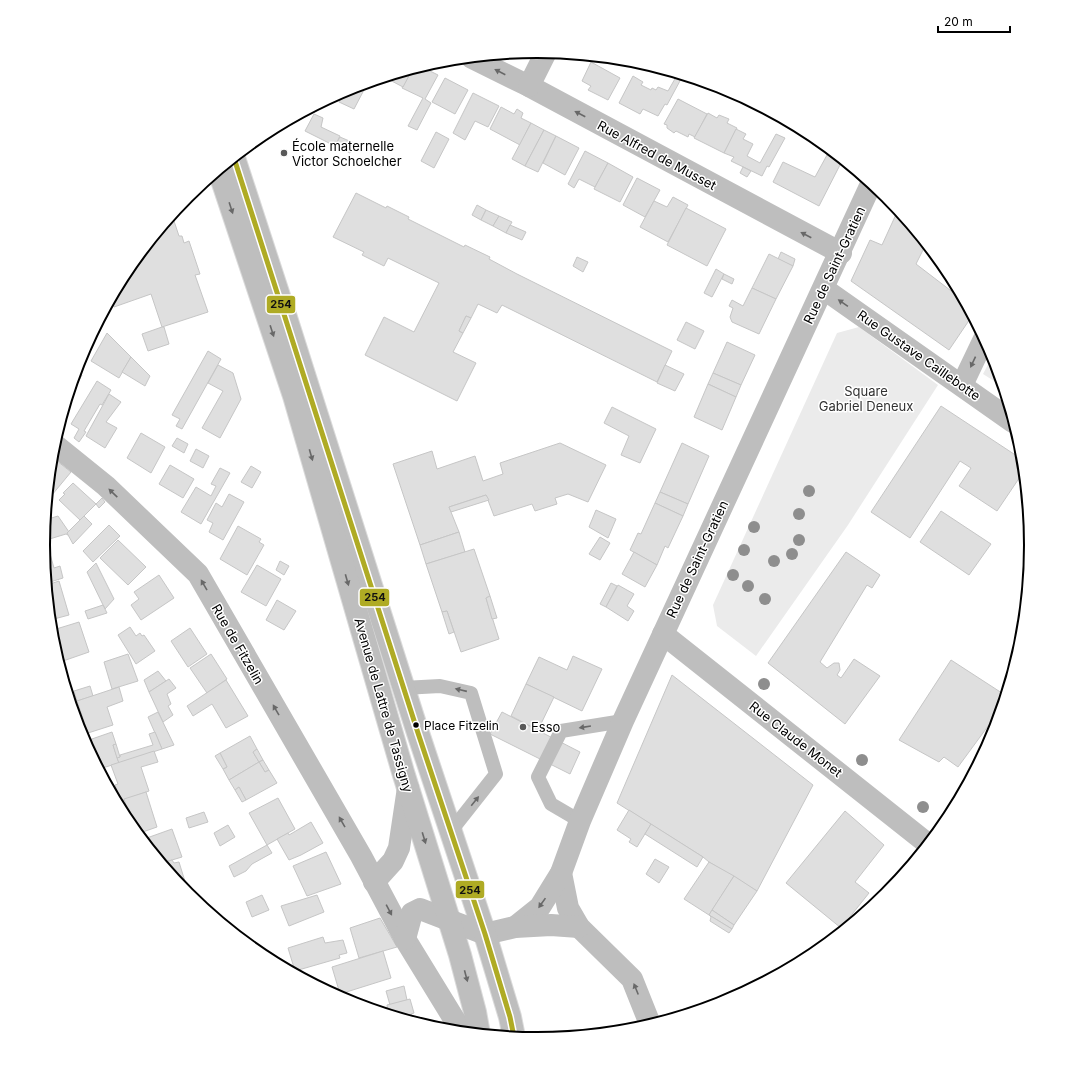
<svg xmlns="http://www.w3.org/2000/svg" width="1074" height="1091" viewBox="0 0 1074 1091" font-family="Inter,sans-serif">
  <rect width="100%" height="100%" fill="#fff"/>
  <g fill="#ebebeb">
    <path d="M 859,327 L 938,385 L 848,525 L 756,656 L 717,626 L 713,605 L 837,333 Z"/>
    <path d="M 993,355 L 993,357 L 1002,386 L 983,374 Z"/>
  </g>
  <g fill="#dfdfdf" stroke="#c6c6c6">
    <path d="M 591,62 L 620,78 L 608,100 L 588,90 L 591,86 L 582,81 Z"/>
    <path d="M 422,67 L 438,75 L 425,99 L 431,103 L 417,130 L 408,126 L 423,98 L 402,88 L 412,70 Z"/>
    <path d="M 412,70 L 403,87 L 386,78 Z"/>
    <path d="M 633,76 L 643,82 L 641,85 L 651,90 L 652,88 L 656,90 L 658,87 L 668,91 L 676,77 L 681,79 L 667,105 L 665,104 L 658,116 L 643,109 L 640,114 L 619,103 Z"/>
    <path d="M 445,78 L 468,90 L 455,114 L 432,102 Z"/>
    <path d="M 361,85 L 365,88 L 354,109 L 339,102 L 345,91 Z"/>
    <path d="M 473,93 L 499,106 L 488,127 L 475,121 L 465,140 L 453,133 Z"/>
    <path d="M 678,99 L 707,114 L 695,137 L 689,134 L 688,137 L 676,131 L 674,133 L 667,128 L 667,125 L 664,124 Z"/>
    <path d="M 501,107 L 514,114 L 517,109 L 523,113 L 521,118 L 531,123 L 520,145 L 490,129 Z"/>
    <path d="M 708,113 L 717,118 L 719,115 L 729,119 L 727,123 L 737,128 L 724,153 L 694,138 Z"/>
    <path d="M 314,114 L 323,118 L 321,127 L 340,136 L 335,146 L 305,131 Z"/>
    <path d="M 531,123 L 544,130 L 525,166 L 512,159 Z"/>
    <path d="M 736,129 L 746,134 L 743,139 L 753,144 L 747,156 L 760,163 L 776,134 L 785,138 L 769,167 L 767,166 L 762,176 L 731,161 L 734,157 L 724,153 Z"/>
    <path d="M 544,130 L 556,136 L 538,172 L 525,166 Z"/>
    <path d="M 436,132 L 449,139 L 434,168 L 421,161 Z"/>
    <path d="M 556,136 L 579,148 L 565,175 L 543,163 Z"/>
    <path d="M 340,137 L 354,143 L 350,153 L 335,146 Z"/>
    <path d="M 585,151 L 608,163 L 595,187 L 579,179 L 574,188 L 568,184 Z"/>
    <path d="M 827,155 L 841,163 L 819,206 L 773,182 L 783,162 L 815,177 Z"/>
    <path d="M 608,163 L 633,177 L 620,202 L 594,189 Z"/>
    <path d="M 743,167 L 751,171 L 747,177 L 740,173 Z"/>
    <path d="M 637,178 L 660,190 L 645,217 L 623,205 Z"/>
    <path d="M 356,193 L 386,208 L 387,206 L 409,217 L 408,219 L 464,247 L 465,245 L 490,257 L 489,259 L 517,274 L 672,351 L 657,382 L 502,305 L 497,313 L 478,304 L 471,318 L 466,316 L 459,331 L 463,333 L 453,352 L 476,363 L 457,401 L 365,355 L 384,317 L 414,332 L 439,283 L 388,258 L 384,266 L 362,255 L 364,252 L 333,237 Z"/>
    <path d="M 673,197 L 688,205 L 668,242 L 640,227 L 654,201 L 667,207 Z"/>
    <path d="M 477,205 L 486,210 L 481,220 L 472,215 Z"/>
    <path d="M 686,208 L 726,229 L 707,266 L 667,245 Z"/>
    <path d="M 486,210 L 499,216 L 493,226 L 481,220 Z"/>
    <path d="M 898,210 L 926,244 L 916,264 L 963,300 L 972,316 L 949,350 L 851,281 L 870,240 L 882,245 Z"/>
    <path d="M 172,215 L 179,236 L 182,236 L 184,243 L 189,241 L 200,274 L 195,275 L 208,312 L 162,327 L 151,294 L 114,307 L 112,298 L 126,271 Z"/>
    <path d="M 499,216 L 512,222 L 506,233 L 493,226 Z"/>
    <path d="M 510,225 L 526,232 L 522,240 L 506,233 Z"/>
    <path d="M 781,252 L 795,259 L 793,266 L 778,259 Z"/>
    <path d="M 769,254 L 793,266 L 776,299 L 752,288 Z"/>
    <path d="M 577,257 L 588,262 L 583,272 L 573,266 Z"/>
    <path d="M 716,269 L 724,274 L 712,297 L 704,293 Z"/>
    <path d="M 724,274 L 734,279 L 732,284 L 722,279 Z"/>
    <path d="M 752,288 L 776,299 L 759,334 L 732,322 L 730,317 L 733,308 L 729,306 L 732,300 L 743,306 Z"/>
    <path d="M 466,316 L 471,318 L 463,333 L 459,331 Z"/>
    <path d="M 686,322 L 704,331 L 695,349 L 677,340 Z"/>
    <path d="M 162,327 L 164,327 L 169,344 L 148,351 L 142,334 Z"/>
    <path d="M 107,333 L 131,357 L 119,378 L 91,361 Z"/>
    <path d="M 727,342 L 755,355 L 741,385 L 713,373 Z"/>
    <path d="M 208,351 L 221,359 L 182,429 L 176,426 L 180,419 L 172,415 Z"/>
    <path d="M 131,357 L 150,376 L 145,386 L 122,372 Z"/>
    <path d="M 218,365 L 233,373 L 241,399 L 220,438 L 202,428 L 223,391 L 208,383 Z"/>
    <path d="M 665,365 L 684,374 L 675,391 L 657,383 Z"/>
    <path d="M 76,371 L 82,375 L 68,400 Z"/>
    <path d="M 713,373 L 741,385 L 736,397 L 708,384 Z"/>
    <path d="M 97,381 L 111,390 L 102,405 L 100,404 L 84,431 L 86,432 L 79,442 L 74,438 L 79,429 L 71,424 Z"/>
    <path d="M 708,384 L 736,397 L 722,430 L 694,417 Z"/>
    <path d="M 109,394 L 121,402 L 106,422 L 117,428 L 105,448 L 86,436 Z"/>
    <path d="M 941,406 L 1023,460 L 1024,471 L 997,511 L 959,486 L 971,468 L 960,461 L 910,538 L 871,512 Z"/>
    <path d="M 612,407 L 656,429 L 640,463 L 621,455 L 629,436 L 604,423 Z"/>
    <path d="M 141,433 L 165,447 L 151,473 L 127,458 Z"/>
    <path d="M 177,438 L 188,444 L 184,453 L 172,446 Z"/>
    <path d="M 560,443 L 606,465 L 588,502 L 568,494 L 555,498 L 557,504 L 535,511 L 532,504 L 494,516 L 486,495 L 449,507 L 459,532 L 420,545 L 393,464 L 432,451 L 437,469 L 475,456 L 483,481 L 503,474 L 500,463 Z"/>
    <path d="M 682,443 L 709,456 L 688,504 L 660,492 Z"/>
    <path d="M 196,449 L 209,456 L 203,468 L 190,461 Z"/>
    <path d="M 52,457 L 71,472 L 47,501 Z"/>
    <path d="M 170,465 L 194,479 L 183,498 L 159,484 Z"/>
    <path d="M 251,466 L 261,472 L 252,488 L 241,482 Z"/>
    <path d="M 220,468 L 230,473 L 201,524 L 181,512 L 196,487 L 211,496 L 216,486 L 211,484 Z"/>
    <path d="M 73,483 L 96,504 L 80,520 L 59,500 L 65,494 L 63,493 Z"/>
    <path d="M 660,492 L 688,504 L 683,516 L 655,503 Z"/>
    <path d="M 229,494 L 244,502 L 223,540 L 209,532 L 213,523 L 207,520 L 216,503 L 222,507 Z"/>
    <path d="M 486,495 L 489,500 L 451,512 L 449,507 Z"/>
    <path d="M 102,498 L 105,502 L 99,508 L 96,504 Z"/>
    <path d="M 655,503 L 683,516 L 668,548 L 665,546 L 657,565 L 630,550 L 638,533 L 641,534 Z"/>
    <path d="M 596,510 L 616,519 L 608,538 L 589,527 Z"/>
    <path d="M 941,511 L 991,544 L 969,575 L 920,542 Z"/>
    <path d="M 58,516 L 69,532 L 68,535 L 66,534 L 43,541 L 45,520 Z"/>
    <path d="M 84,516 L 92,524 L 73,544 L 67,533 Z"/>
    <path d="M 109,525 L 120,536 L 93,562 L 83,551 Z"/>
    <path d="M 238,526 L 261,539 L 259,542 L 264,545 L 247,575 L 220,559 Z"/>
    <path d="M 459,532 L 465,552 L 426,564 L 420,545 Z"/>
    <path d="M 600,537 L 610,543 L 600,560 L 589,554 Z"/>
    <path d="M 46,540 L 54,568 L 60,566 L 63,578 L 47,583 L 43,545 L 43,541 Z"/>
    <path d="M 118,540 L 146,567 L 128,585 L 100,558 Z"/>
    <path d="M 474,549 L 490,596 L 486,598 L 499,639 L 461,652 L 447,611 L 442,612 L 426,564 Z"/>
    <path d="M 634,552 L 657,565 L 645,587 L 622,574 Z"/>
    <path d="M 846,552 L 880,575 L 872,588 L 867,585 L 820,662 L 827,668 L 834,663 L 839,663 L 840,670 L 837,675 L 841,678 L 854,659 L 880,676 L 845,724 L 768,663 Z"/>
    <path d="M 280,561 L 289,566 L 284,575 L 276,570 Z"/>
    <path d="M 96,563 L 114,599 L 105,609 L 87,572 Z"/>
    <path d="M 257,565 L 281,579 L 266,606 L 241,592 Z"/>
    <path d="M 159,575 L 174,598 L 141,620 L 131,605 L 139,599 L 134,592 Z"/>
    <path d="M 59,581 L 69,615 L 54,619 L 49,603 L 47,585 Z"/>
    <path d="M 611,583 L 617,586 L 606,607 L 600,604 Z"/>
    <path d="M 618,585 L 634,594 L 627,606 L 634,611 L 628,621 L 606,607 Z"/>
    <path d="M 490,596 L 497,618 L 492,619 L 486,598 Z"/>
    <path d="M 277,600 L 296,611 L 284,630 L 266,620 Z"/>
    <path d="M 103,605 L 107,613 L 88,619 L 85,611 Z"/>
    <path d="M 447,611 L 454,632 L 449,634 L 442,612 Z"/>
    <path d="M 79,622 L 89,652 L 63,661 L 53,630 Z"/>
    <path d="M 130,627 L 136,636 L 140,633 L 142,636 L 144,635 L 155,651 L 136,664 L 118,635 Z"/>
    <path d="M 190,628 L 207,654 L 188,667 L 171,641 Z"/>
    <path d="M 128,654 L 138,681 L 112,689 L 104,662 Z"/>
    <path d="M 211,654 L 227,679 L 207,693 L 190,668 Z"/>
    <path d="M 573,656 L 602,669 L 582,711 L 526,684 L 539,657 L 567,670 Z"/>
    <path d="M 951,660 L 1005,695 L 1002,707 L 958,767 L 944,757 L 939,762 L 899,740 Z"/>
    <path d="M 158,671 L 166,681 L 149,692 L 144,680 Z"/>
    <path d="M 672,675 L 813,785 L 757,891 L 709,862 L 703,857 L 617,803 Z"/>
    <path d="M 169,679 L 176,688 L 167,694 L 171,704 L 168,706 L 173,715 L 163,722 L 149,692 Z"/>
    <path d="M 226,680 L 248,716 L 226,728 L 212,704 L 193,716 L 187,706 Z"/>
    <path d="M 526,684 L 554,697 L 538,730 L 511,716 Z"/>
    <path d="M 90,686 L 93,696 L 77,701 L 74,691 Z"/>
    <path d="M 119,687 L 123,701 L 107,707 L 113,725 L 88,733 L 77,701 Z"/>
    <path d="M 158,712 L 174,745 L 162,749 L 148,717 Z"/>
    <path d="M 502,712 L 580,752 L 570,774 L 490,734 Z"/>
    <path d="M 112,732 L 116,744 L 113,745 L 119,763 L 99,769 L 89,740 Z"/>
    <path d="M 155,732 L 162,749 L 119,763 L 117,758 L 120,757 L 120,755 L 153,745 L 149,734 Z"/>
    <path d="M 250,736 L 257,749 L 253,752 L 259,762 L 229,780 L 223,769 L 227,767 L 220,753 Z"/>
    <path d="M 116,744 L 120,757 L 117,758 L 113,745 Z"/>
    <path d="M 257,749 L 263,760 L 259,762 L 253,752 Z"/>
    <path d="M 154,751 L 158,762 L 141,767 L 149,791 L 121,801 L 115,785 L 118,784 L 111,765 Z"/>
    <path d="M 220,753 L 227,767 L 223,769 L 215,756 Z"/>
    <path d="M 263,760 L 269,770 L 265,772 L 259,762 Z"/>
    <path d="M 259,762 L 265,772 L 269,770 L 277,783 L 246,800 L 239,787 L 235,790 L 229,780 Z"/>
    <path d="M 239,787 L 246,800 L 242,802 L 235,790 Z"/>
    <path d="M 146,792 L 157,827 L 137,834 L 134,829 L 124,799 Z"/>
    <path d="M 278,798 L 295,829 L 267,845 L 249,813 Z"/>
    <path d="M 629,810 L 651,824 L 637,847 L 629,842 L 631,839 L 617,830 Z"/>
    <path d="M 845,811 L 884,845 L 855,882 L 869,893 L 841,928 L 786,883 Z"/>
    <path d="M 204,812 L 208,822 L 189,828 L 186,818 Z"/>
    <path d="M 311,822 L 323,843 L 301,855 L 289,860 L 277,839 L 288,833 L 289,835 Z"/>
    <path d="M 651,824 L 703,857 L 697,867 L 645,834 Z"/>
    <path d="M 228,825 L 235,837 L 220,846 L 214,833 Z"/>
    <path d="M 172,829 L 182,857 L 162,863 L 144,839 Z"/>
    <path d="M 267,845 L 272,853 L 252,864 L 246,871 L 234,877 L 229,866 Z"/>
    <path d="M 326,852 L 341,884 L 307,896 L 293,866 Z"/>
    <path d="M 655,859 L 669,867 L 659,883 L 646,874 Z"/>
    <path d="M 172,860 L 174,863 L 179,862 L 187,888 L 183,889 L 162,863 Z"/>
    <path d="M 709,862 L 734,876 L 709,915 L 684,899 Z"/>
    <path d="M 734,876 L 757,891 L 734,925 L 712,910 Z"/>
    <path d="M 262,895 L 269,910 L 252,917 L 246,902 Z"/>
    <path d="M 317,895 L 324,912 L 289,926 L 281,906 Z"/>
    <path d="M 712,910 L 734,925 L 732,929 L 709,915 Z"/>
    <path d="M 709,915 L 732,929 L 729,933 L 710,921 L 711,917 Z"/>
    <path d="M 380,918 L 397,947 L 359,958 L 350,928 Z"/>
    <path d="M 323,937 L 325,943 L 343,940 L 347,953 L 339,955 L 340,958 L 295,971 L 288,948 Z"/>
    <path d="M 383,951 L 391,978 L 340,994 L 332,967 Z"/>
    <path d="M 404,986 L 407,1000 L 390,1005 L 386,991 Z"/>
    <path d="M 410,999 L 414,1013 L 411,1014 L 412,1020 L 388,1014 L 387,1005 Z"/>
  </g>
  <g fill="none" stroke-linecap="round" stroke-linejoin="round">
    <defs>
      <g id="primary">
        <path d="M 234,158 L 281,302 L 418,733 L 485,934 L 510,1017 L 514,1037"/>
        <path d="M 219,171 L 294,396 L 403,772 L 460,955 L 475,1012 L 479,1034"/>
      </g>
    </defs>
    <use href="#primary" stroke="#dbdbdb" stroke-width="24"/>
    <g stroke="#bebebe" stroke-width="14">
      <path d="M 403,688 L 440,686 L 471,693 L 496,774 L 451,831"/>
      <path d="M 580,821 L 551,804 L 538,777 L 561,731 L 623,721"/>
    </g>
    <g stroke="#bebebe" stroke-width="22">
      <path d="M 472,58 L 529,86 L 841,253"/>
      <path d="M 529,86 L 546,52"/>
      <path d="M 824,289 L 1013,422"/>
      <path d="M 962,385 L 984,339"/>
      <path d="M 54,444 L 106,486 L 198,574 L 361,856 L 405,939 L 462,1032"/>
      <path d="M 663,634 L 928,844"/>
      <path d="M 561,873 L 568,908 L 579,927 L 632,979 L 648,1019 L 648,1025"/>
      <path d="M 374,882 L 393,861 L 399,848 L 408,788"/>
      <path d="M 515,927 L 540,907 L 561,873 L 580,821 L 623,721 L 871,184"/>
      <path d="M 405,939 L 412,913 L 420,909 L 485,934 L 515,927 L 551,925 L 579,927"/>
    </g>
    <use href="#primary" stroke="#bebebe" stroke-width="22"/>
    <defs>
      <path id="bus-1" d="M 234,158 L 418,733 L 485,934 L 510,1017 L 514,1037"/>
    </defs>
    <use href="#bus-1" stroke="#fff" stroke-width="8"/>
    <use href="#bus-1" stroke="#afab24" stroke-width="5"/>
  </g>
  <g fill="#8e8e8e">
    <circle cx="809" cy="491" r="6"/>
    <circle cx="799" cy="514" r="6"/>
    <circle cx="754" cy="527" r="6"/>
    <circle cx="799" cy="540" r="6"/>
    <circle cx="744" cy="550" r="6"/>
    <circle cx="792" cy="554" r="6"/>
    <circle cx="774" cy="561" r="6"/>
    <circle cx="733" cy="575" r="6"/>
    <circle cx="748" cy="586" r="6"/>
    <circle cx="765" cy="599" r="6"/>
    <circle cx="764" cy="684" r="6"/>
    <circle cx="862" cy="760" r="6"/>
    <circle cx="923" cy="807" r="6"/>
  </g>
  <defs><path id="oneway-solid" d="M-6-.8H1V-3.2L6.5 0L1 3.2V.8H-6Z"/></defs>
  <g fill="#686868">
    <use href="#oneway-solid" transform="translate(500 72) rotate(-153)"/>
    <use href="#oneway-solid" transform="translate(580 114) rotate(-152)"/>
    <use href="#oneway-solid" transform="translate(231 208) rotate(72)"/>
    <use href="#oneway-solid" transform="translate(806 235) rotate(-152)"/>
    <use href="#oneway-solid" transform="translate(843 303) rotate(-145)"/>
    <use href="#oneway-solid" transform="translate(272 331) rotate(72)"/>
    <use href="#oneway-solid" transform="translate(973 362) rotate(115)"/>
    <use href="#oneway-solid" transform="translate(311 455) rotate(74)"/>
    <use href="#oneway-solid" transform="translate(113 493) rotate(-136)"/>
    <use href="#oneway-solid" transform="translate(347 580) rotate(74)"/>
    <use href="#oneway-solid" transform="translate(204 585) rotate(-120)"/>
    <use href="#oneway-solid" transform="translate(461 690) rotate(-167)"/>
    <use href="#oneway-solid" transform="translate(276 710) rotate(-120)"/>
    <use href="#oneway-solid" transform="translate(585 727) rotate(171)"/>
    <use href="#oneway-solid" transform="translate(475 801) rotate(-51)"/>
    <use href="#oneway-solid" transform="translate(342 822) rotate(-120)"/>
    <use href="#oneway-solid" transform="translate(424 838) rotate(73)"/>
    <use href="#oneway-solid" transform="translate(542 903) rotate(125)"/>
    <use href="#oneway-solid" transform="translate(389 910) rotate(62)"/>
    <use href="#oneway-solid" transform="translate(466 976) rotate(75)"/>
    <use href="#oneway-solid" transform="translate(636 989) rotate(-112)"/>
  </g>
  <g fill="#595959" stroke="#fff" stroke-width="1.5">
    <circle cx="284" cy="153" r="4"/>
    <circle cx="523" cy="727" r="4"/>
  </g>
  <circle fill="#000" stroke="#fff" stroke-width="1.5" cx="416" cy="725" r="3.5"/>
  <g text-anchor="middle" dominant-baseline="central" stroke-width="3" stroke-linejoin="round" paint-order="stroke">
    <g font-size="12" fill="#000" stroke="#fff" text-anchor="start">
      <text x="424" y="725">Place Fitzelin</text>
    </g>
    <g font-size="13" fill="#000" stroke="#fff" text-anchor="start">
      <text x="292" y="146">École maternelle<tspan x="292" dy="15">Victor Schoelcher</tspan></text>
      <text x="531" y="727">Esso</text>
    </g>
    <g font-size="13" fill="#000" stroke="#fff">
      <text transform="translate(657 155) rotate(28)">Rue Alfred de Musset</text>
      <text transform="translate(834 265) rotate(-65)">Rue de Saint-Gratien</text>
      <text transform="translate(919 355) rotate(35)">Rue Gustave Caillebotte</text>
      <text transform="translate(697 559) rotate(-65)">Rue de Saint-Gratien</text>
      <text transform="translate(238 644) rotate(60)">Rue de Fitzelin</text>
      <text transform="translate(384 705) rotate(74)">Avenue de Lattre de Tassigny</text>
      <text transform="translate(796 739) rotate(38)">Rue Claude Monet</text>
    </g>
    <g font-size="13" fill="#323232" stroke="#fff">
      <text x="866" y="391">Square<tspan x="866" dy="15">Gabriel Deneux</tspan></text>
    </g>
  </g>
  <path d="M0 0H1074V1091H0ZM50 545a487 487 0 1 1 974 0a487 487 0 1 1-974 0Z" fill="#fff" fill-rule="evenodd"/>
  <path fill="none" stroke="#000" stroke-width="2" d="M50 545a487 487 0 1 1 974 0a487 487 0 1 1-974 0Z"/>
  <g stroke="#fff" stroke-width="1.5">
    <rect x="266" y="295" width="30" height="19" rx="4" fill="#afab24"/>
    <rect x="359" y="588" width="31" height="19" rx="4" fill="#afab24"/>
    <rect x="455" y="880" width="30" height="19" rx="4" fill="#afab24"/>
  </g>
  <g font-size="11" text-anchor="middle" font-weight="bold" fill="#111">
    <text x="281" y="308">254</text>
    <text x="375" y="601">254</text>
    <text x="470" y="894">254</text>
  </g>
  <path d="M938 26v6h72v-6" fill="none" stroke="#000000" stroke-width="2"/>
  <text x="944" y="26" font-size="12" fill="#000000" stroke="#ffffff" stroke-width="3" paint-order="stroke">20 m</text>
</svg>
